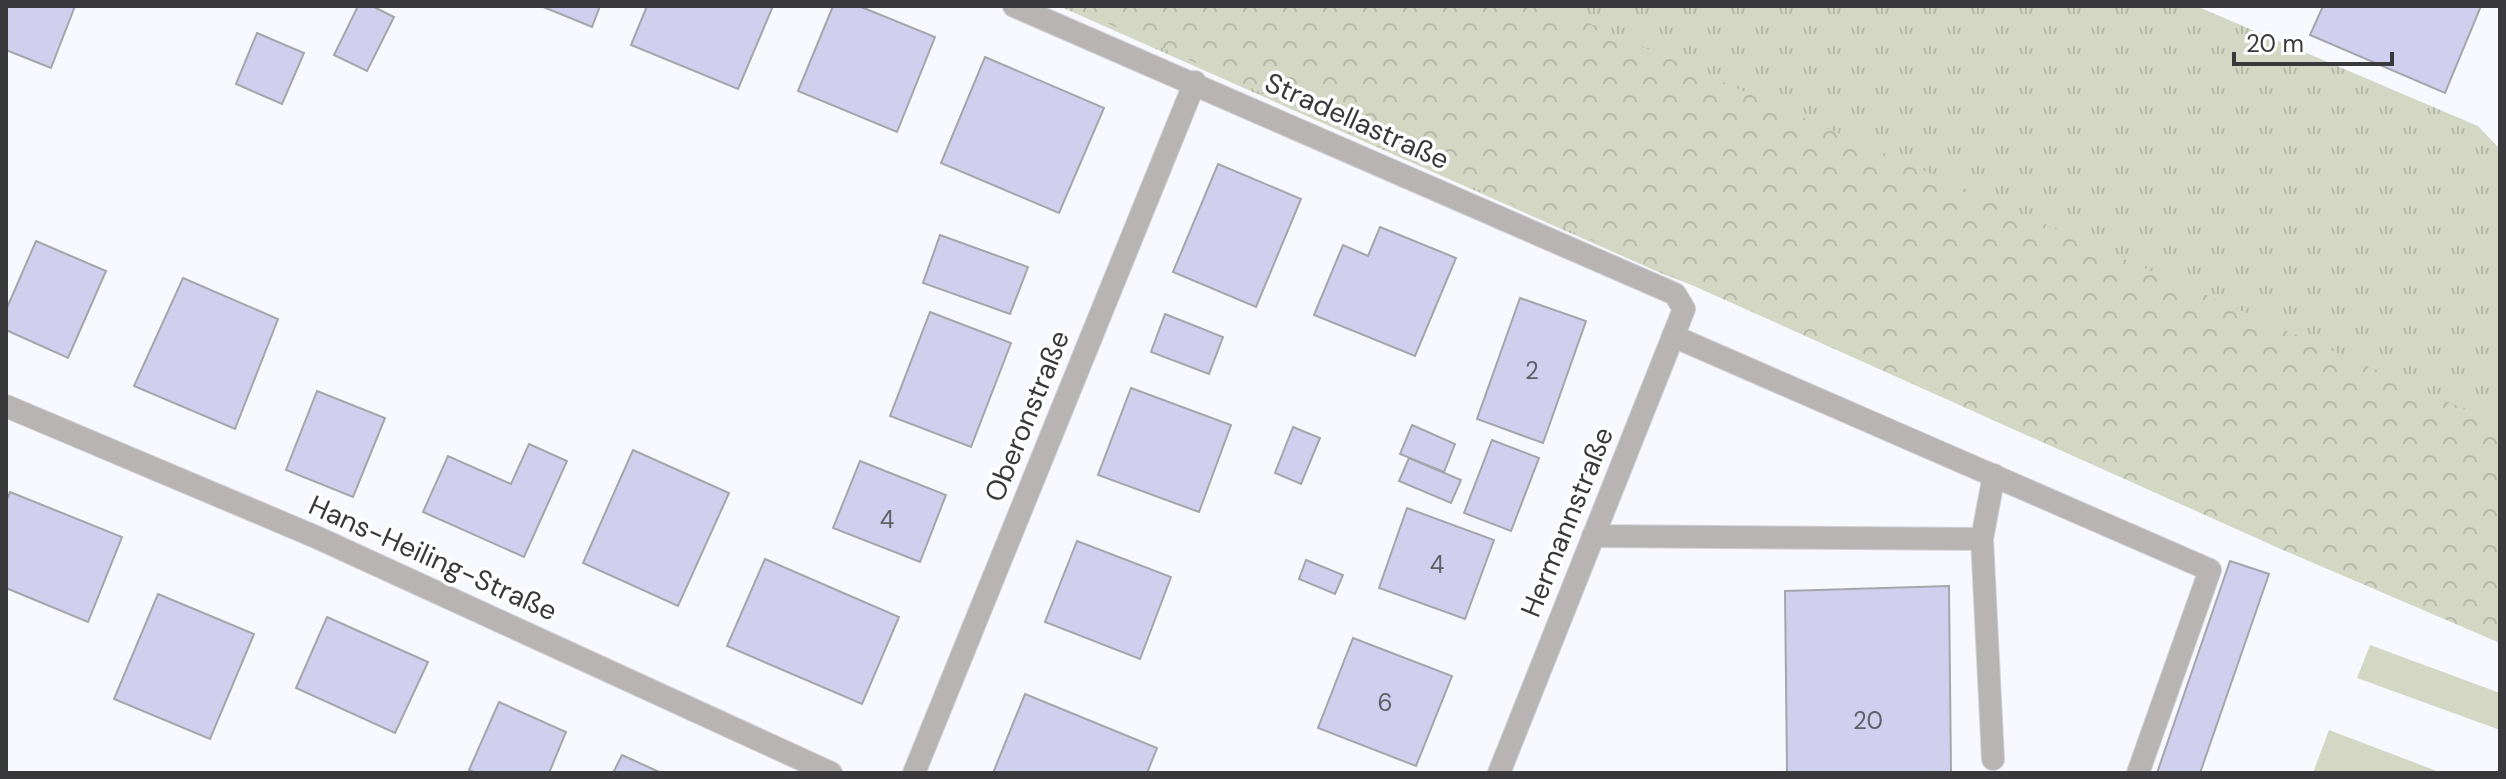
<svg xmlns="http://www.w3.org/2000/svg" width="2506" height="779" viewBox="0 0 2506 779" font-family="'DM Sans',sans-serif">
  <defs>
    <pattern id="grass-tufts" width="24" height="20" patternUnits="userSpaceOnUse" patternTransform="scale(2)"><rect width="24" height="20" fill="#d3d7c4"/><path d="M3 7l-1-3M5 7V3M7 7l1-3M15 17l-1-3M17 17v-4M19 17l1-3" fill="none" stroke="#b6b9a9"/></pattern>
    <pattern id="forest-crowns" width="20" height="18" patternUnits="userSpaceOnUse" patternTransform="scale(2)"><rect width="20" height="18" fill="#d3d7c4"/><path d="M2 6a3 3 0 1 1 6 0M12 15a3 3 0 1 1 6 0" fill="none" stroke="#b6b9a9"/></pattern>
  </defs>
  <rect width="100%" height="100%" fill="#f8f8ff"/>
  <path fill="url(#grass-tufts)" d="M 1059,6 L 2196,6 L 2478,126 L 2500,149 L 2500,583 L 2425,550 L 1665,275 Z"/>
  <path fill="url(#forest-crowns)" d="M 1069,6 L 1550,6 L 2383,373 L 2500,425 L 2500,643 L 2283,550 Z"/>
  <g fill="#d3d7c4">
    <path d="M 2370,645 L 2500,693 L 2500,730 L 2357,678 Z"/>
    <path d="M 2329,730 L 2442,773 L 2313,773 Z"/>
  </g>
  <g fill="#d0d0ee" stroke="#a5a5ac" stroke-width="2">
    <path d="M 6,6 L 75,6 L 51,68 L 6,50 Z"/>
    <path d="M 358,6 L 372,6 L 394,17 L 367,71 L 334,55 Z"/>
    <path d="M 541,6 L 600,6 L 592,27 Z"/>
    <path d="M 647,6 L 773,6 L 738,89 L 631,45 Z"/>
    <path d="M 833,6 L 859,6 L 935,37 L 897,132 L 798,91 Z"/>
    <path d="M 2323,6 L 2481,6 L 2445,93 L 2310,35 Z"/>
    <path d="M 257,33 L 304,53 L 282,104 L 236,84 Z"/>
    <path d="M 985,57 L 1104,108 L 1059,213 L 941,163 Z"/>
    <path d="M 1218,164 L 1301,199 L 1256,307 L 1173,272 Z"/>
    <path d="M 1380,227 L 1456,258 L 1415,356 L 1314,315 L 1343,245 L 1368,256 Z"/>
    <path d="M 940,235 L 1028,267 L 1010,314 L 923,283 Z"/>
    <path d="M 36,241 L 106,271 L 68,358 L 6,330 L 6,310 Z"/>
    <path d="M 183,278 L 278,319 L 235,429 L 134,386 Z"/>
    <path d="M 1520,298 L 1586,321 L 1543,443 L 1477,419 Z"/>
    <path d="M 930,312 L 1011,343 L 971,447 L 890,416 Z"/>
    <path d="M 1165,314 L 1223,337 L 1209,374 L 1151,352 Z"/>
    <path d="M 1131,388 L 1231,425 L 1199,512 L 1098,475 Z"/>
    <path d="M 317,391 L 385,418 L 353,497 L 286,470 Z"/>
    <path d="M 1412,425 L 1455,444 L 1444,472 L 1400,454 Z"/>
    <path d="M 1293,427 L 1320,438 L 1301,484 L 1275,473 Z"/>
    <path d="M 1492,440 L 1539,458 L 1511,531 L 1464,513 Z"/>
    <path d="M 529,444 L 567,461 L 524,557 L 423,512 L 448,456 L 511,484 Z"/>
    <path d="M 633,450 L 729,493 L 678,606 L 583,563 Z"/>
    <path d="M 1409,458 L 1461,480 L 1451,503 L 1399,481 Z"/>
    <path d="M 860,461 L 946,495 L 920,562 L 833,528 Z"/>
    <path d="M 10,492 L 122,537 L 88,622 L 6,588 L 6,502 Z"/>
    <path d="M 1407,508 L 1494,540 L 1465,619 L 1379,588 Z"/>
    <path d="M 1077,541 L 1171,577 L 1140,659 L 1045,622 Z"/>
    <path d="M 765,559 L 899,617 L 862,704 L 727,646 Z"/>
    <path d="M 1306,560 L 1343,575 L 1335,594 L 1299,579 Z"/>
    <path d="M 2230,561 L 2269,574 L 2200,773 L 2157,773 Z"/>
    <path d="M 1949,586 L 1951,773 L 1787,773 L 1785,591 Z"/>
    <path d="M 158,594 L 254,634 L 210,739 L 114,699 Z"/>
    <path d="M 327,617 L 428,662 L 395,733 L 296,688 Z"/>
    <path d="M 1353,638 L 1452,676 L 1416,766 L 1318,728 Z"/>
    <path d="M 1025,694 L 1157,748 L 1147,773 L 993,773 Z"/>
    <path d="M 499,702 L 566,732 L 549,773 L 476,773 L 469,770 Z"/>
    <path d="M 622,755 L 657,771 L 662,773 L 613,773 Z"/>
  </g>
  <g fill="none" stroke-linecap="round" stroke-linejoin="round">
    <defs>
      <g id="service">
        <path d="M 1673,336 L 2210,570 L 2138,773"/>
        <path d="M 1593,536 L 1982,539"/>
        <path d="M 1993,759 L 1982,539 L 1994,475"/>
      </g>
      <g id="minor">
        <path d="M 1014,6 L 1675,294 L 1684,309 L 1499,773"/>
        <path d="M 6,406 L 316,537 L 831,773"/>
        <path d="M 914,773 L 1195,82"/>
      </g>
    </defs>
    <use href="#service" stroke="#d2d2d8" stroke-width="24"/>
    <use href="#minor" stroke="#d2d2d8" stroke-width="24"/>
    <use href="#service" stroke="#b8b4b3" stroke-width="22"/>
    <use href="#minor" stroke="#b8b4b3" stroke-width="22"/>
  </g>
  <g text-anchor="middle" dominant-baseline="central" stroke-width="7" stroke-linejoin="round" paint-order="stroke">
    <g font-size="24" fill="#5f5f68">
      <text x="1532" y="370">2</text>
      <text x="887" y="519">4</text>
      <text x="1437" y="564">4</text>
      <text x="1385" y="702">6</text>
      <text x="1868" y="720">20</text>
    </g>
    <g font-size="28" fill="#39393c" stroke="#fff">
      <text transform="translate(1357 121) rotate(24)">Stradellastraße</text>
      <text transform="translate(1027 416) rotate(-68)">Oberonstraße</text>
      <text transform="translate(1567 522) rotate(-68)">Hermannstraße</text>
      <text transform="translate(433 558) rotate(24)">Hans-Heiling-Straße</text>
    </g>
  </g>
  <rect width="2506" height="779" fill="none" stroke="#39393c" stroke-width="16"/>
  <path d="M2234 52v12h158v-12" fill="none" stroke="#39393c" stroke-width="4"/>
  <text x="2246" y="52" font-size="24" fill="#39393c" stroke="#ffffff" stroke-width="6" paint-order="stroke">20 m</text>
</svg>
